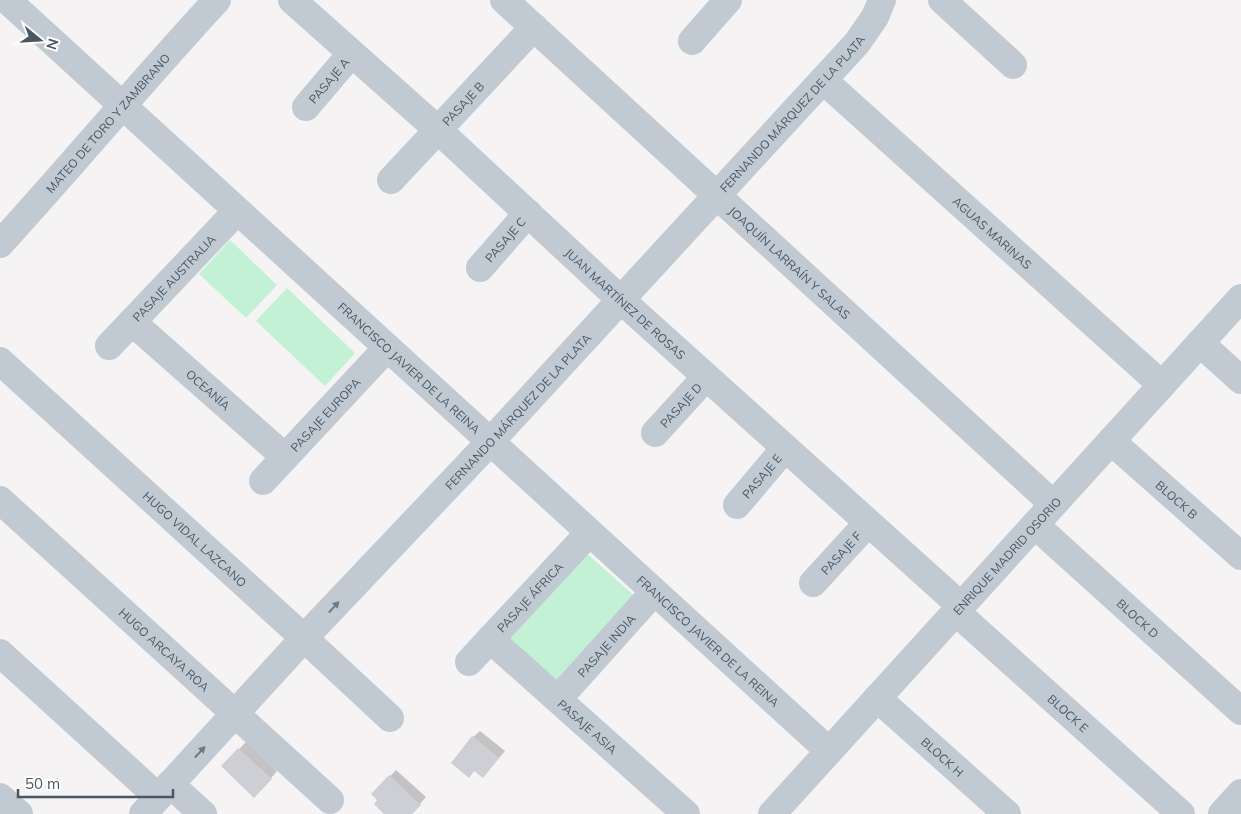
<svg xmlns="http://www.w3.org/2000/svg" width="1241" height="814" viewBox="0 0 1241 814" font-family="Mulish,sans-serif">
  <rect width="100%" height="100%" fill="#f5f3f3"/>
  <g fill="#c3f1d5">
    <path d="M 230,240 L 277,285 L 246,318 L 199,274 Z"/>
    <path d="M 287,288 L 355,353 L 325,386 L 256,321 Z"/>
    <path d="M 584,551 L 639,600 L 557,690 L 502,640 Z"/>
  </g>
  <g fill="#0003">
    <path d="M 480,731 L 505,751 L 489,770 L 475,770 L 469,776 L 473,737 Z"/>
    <path d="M 246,742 L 277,771 L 261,790 L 223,766 Z"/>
    <path d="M 396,770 L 426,797 L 411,814 L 386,814 L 379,800 L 373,794 Z"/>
  </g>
  <g fill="#cdcfd5">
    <path d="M 472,736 L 499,758 L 483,778 L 474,771 L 469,778 L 451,763 Z"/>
    <path d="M 238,748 L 272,779 L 254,798 L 221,766 Z"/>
    <path d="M 389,775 L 421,805 L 412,814 L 384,814 L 374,804 L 377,800 L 371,794 Z"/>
  </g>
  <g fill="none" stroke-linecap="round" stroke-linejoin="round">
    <g stroke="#c1cad2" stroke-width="28">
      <path id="s1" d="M 7,0 L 829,751"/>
      <path id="s2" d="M 292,0 L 437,129 L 621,300 L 961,606"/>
      <path id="s3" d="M 504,0 L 1053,504"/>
      <path d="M 942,0 L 1013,65"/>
      <path d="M 692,41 L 728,0"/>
      <path id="s4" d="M 823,80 L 1162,385"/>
      <path id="s5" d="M 306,107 L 351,54"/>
      <path id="s6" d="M 391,180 L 534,27"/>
      <path id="s7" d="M 0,244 C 73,164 143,80 217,0"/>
      <path id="s8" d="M 480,268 L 528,213"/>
      <path id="s9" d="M 132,322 L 285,457"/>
      <path d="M 1200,343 L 1241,380"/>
      <path id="s10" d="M 109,346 L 237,211"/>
      <path id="s11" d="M 0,361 L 304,638 L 390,718"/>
      <path id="s12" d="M 655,433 L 706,377"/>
      <path id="s13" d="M 1111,441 L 1241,556"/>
      <path id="s14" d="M 263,481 L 387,348"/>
      <path id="s15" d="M 0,500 L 330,800"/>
      <path id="s16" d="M 737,505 L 785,448"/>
      <path id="s17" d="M 1035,525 L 1241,711"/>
      <path id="s18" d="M 813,583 L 868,523"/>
      <path id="s19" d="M 956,612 L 1181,814"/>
      <path id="s20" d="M 490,639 L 686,814"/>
      <path d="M 0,653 L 158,797"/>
      <path id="s21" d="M 469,662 L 589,533"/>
      <path id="s22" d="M 877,698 L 1007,814"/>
      <path id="s23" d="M 558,699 L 654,592"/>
      <path d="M 170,784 L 203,814"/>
      <path d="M 0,797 L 19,814"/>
      <path id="s24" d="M 143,814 L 304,638 L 490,442 L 857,43 L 875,17 L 882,0"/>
      <path id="s25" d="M 772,814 L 1241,298"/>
      <path d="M 1222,814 L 1241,793"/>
    </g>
  </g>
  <defs><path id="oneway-solid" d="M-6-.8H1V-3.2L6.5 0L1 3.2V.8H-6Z" transform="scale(1.25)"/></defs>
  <g fill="#6e7983">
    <use href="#oneway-solid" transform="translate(334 607) rotate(-47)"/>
    <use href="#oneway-solid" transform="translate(200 752) rotate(-47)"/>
  </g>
  <g text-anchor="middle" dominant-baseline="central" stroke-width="4.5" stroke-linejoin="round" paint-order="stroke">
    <g font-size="12" fill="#4a5661" stroke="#fff">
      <text stroke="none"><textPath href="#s5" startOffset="35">PASAJE A</textPath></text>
      <text stroke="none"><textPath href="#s6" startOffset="105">PASAJE B</textPath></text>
      <text stroke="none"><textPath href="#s24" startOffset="955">FERNANDO MÁRQUEZ DE LA PLATA</textPath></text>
      <text stroke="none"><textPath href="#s7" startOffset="162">MATEO DE TORO Y ZAMBRANO</textPath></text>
      <text stroke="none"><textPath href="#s4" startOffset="228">AGUAS MARINAS</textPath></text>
      <text stroke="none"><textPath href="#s8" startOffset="38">PASAJE C</textPath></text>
      <text stroke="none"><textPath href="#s3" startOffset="388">JOAQUÍN LARRAÍN Y SALAS</textPath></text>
      <text stroke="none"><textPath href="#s10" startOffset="94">PASAJE AUSTRALIA</textPath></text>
      <text stroke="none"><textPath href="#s2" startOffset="451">JUAN MARTÍNEZ DE ROSAS</textPath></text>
      <text stroke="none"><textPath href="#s1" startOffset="545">FRANCISCO JAVIER DE LA REINA</textPath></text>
      <text stroke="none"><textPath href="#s9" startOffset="102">OCEANÍA</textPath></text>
      <text stroke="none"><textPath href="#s12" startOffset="38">PASAJE D</textPath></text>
      <text stroke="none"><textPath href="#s24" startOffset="550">FERNANDO MÁRQUEZ DE LA PLATA</textPath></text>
      <text stroke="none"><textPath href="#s14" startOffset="91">PASAJE EUROPA</textPath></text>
      <text stroke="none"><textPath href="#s16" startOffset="38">PASAJE E</textPath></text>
      <text stroke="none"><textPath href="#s13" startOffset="88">BLOCK B</textPath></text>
      <text stroke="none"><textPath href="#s11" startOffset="264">HUGO VIDAL LAZCANO</textPath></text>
      <text stroke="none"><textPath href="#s18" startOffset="41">PASAJE F</textPath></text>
      <text stroke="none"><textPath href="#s25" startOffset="349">ENRIQUE MADRID OSORIO</textPath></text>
      <text stroke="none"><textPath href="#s21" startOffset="89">PASAJE ÁFRICA</textPath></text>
      <text stroke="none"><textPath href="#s17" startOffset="139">BLOCK D</textPath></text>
      <text stroke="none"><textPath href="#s1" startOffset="950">FRANCISCO JAVIER DE LA REINA</textPath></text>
      <text stroke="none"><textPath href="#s23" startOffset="72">PASAJE INDIA</textPath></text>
      <text stroke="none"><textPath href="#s15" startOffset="222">HUGO ARCAYA ROA</textPath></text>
      <text stroke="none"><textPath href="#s19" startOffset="151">BLOCK E</textPath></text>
      <text stroke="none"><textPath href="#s20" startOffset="131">PASAJE ASIA</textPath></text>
      <text stroke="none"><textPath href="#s22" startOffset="88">BLOCK H</textPath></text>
    </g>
  </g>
  <g transform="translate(40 40) rotate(108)" stroke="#ffffff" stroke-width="4" paint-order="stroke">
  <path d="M0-4L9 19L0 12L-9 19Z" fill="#4a5661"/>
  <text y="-8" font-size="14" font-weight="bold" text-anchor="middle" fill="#4a5661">N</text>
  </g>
  <path d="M18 789v8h155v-8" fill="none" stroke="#4a5661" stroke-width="2.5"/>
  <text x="25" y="789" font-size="15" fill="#4a5661" stroke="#ffffff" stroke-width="4" paint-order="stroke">50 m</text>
</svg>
